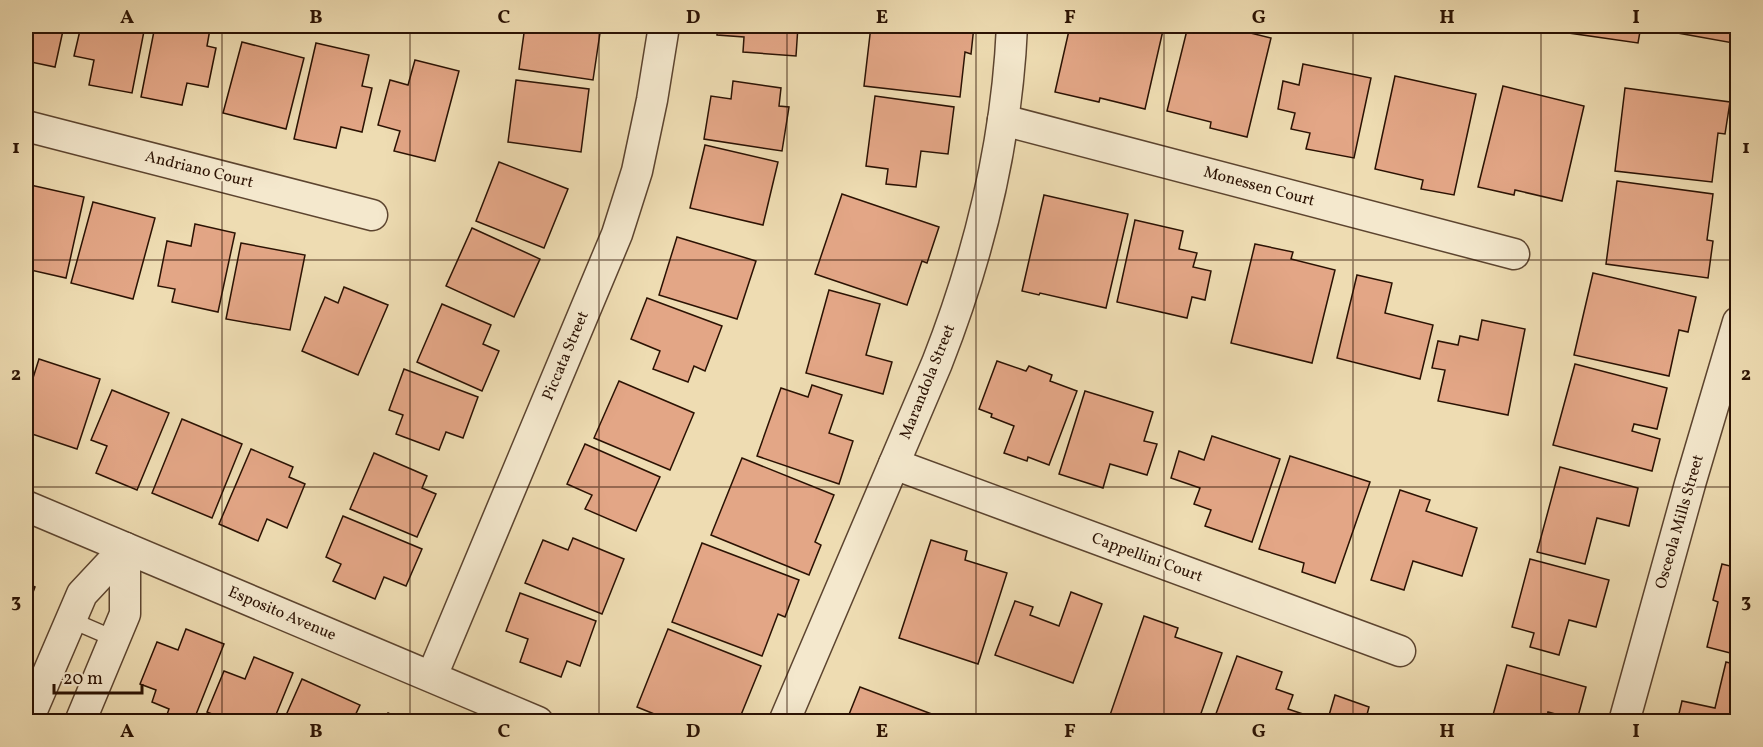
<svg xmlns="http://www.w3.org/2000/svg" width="1763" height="747" viewBox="0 0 1763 747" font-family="Vollkorn,serif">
  <rect width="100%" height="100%" fill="#eedcb2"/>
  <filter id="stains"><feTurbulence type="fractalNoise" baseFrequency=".00333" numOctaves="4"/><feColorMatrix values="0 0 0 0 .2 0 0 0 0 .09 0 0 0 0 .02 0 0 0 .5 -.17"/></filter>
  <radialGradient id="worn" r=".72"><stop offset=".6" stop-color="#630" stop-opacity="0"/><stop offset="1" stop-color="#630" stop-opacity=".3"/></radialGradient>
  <g fill="#e3a686" stroke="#2b1203" stroke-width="1.5">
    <path d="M 26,26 L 64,26 L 55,67 L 26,61 Z"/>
    <path d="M 81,26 L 145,26 L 132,93 L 89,85 L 94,60 L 74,56 Z"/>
    <path d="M 155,26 L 193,26 L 210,29 L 207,46 L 216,48 L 208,87 L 187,83 L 182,105 L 141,97 Z"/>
    <path d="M 525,26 L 584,26 L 584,31 L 600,33 L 593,80 L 519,69 Z"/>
    <path d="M 717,26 L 798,26 L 796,56 L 743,52 L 744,37 L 717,35 Z"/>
    <path d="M 871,26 L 974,26 L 971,54 L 965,52 L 960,97 L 864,86 Z"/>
    <path d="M 1070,26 L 1164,26 L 1145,109 L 1100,98 L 1099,102 L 1055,92 Z"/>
    <path d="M 1188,26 L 1222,26 L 1271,38 L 1247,137 L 1210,128 L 1211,122 L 1167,111 Z"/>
    <path d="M 1556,26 L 1641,26 L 1638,43 L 1555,31 Z"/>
    <path d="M 1650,26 L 1737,26 L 1733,43 L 1650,28 Z"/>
    <path d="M 242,42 L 304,58 L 286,129 L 223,113 Z"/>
    <path d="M 316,43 L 369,55 L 362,86 L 372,88 L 362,132 L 341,127 L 336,148 L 294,139 Z"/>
    <path d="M 415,60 L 459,71 L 435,161 L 394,151 L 400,131 L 378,125 L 390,80 L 408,85 Z"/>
    <path d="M 1303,64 L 1371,78 L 1354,158 L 1306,149 L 1310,133 L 1291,129 L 1295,113 L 1278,109 L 1283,81 L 1299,85 Z"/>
    <path d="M 1395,76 L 1476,94 L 1454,195 L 1421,189 L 1423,180 L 1375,169 Z"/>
    <path d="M 516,80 L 589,89 L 581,152 L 508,142 Z"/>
    <path d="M 733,81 L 781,88 L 779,106 L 789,107 L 782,151 L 704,139 L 711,96 L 731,99 Z"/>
    <path d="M 1503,86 L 1584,106 L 1562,201 L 1515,190 L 1514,195 L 1478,187 Z"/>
    <path d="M 1625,88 L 1730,102 L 1725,134 L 1718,133 L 1712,182 L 1615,171 Z"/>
    <path d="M 875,96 L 954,107 L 948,154 L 921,151 L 916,187 L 886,184 L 888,169 L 866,166 Z"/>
    <path d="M 705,145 L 778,162 L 763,225 L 690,208 Z"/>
    <path d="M 499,162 L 568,189 L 544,248 L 476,221 Z"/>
    <path d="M 1617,181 L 1713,194 L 1707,240 L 1713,241 L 1708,278 L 1606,264 Z"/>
    <path d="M 26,184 L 84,197 L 66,278 L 26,269 Z"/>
    <path d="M 842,194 L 939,227 L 927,263 L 922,261 L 907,305 L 815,274 Z"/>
    <path d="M 1044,195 L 1128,214 L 1106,308 L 1040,293 L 1039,295 L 1022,291 Z"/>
    <path d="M 93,202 L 155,218 L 133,299 L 71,283 Z"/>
    <path d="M 1135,220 L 1183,231 L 1179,249 L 1197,253 L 1193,267 L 1211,271 L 1205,300 L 1192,297 L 1187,318 L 1117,302 Z"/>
    <path d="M 195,224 L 235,233 L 218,312 L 172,302 L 175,289 L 158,286 L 167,241 L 191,246 Z"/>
    <path d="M 472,228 L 540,259 L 514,317 L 446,286 Z"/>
    <path d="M 677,237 L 756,261 L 737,319 L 659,295 Z"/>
    <path d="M 241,243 L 305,255 L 290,330 L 226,319 Z"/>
    <path d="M 1255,244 L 1293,252 L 1291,259 L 1335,270 L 1312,363 L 1231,343 Z"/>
    <path d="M 1593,273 L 1696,297 L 1688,332 L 1679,330 L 1669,376 L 1574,355 Z"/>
    <path d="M 1357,275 L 1392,283 L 1385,313 L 1433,325 L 1420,379 L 1337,358 Z"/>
    <path d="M 344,287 L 388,305 L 358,375 L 302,351 L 325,297 L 338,303 Z"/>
    <path d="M 829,290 L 880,304 L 866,355 L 892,362 L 883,394 L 806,373 Z"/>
    <path d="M 647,298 L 722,326 L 705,371 L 694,366 L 688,382 L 653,369 L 660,351 L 631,339 Z"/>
    <path d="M 442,304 L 491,325 L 483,344 L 499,351 L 482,391 L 417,362 Z"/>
    <path d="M 1482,320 L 1525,329 L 1508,415 L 1438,401 L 1445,370 L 1432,368 L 1438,341 L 1458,345 L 1460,336 L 1478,340 Z"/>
    <path d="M 39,359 L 100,379 L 77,449 L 26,432 L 26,400 Z"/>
    <path d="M 997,361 L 1026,371 L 1029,366 L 1052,375 L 1050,381 L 1077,391 L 1049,465 L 1028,457 L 1027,461 L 1004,453 L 1014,426 L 991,417 L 992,414 L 979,409 Z"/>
    <path d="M 1575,364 L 1667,388 L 1657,429 L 1634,424 L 1632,431 L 1660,439 L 1652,471 L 1553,445 Z"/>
    <path d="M 404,369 L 478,397 L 463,438 L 446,432 L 439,450 L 396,434 L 403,415 L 389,410 Z"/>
    <path d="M 619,381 L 694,413 L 670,470 L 594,438 Z"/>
    <path d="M 812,385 L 842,395 L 829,433 L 853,441 L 839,484 L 757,456 L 781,388 L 808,397 Z"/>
    <path d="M 112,390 L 169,413 L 137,490 L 96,473 L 107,446 L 91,440 Z"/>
    <path d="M 1085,391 L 1153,412 L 1144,441 L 1157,444 L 1147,475 L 1110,464 L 1103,488 L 1059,474 Z"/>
    <path d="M 182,419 L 242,444 L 212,518 L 152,493 Z"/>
    <path d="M 1212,436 L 1280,459 L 1252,542 L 1205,526 L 1211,510 L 1194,504 L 1200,488 L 1171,478 L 1179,451 L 1204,460 Z"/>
    <path d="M 585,444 L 660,477 L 636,531 L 585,509 L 592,495 L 567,484 Z"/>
    <path d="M 251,449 L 293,467 L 289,477 L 305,484 L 287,528 L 267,519 L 258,541 L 219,524 Z"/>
    <path d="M 374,453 L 427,476 L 422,488 L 436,494 L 417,537 L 350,509 Z"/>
    <path d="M 1290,456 L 1370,482 L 1335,583 L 1302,572 L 1304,563 L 1259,549 Z"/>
    <path d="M 742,458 L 834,495 L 815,542 L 821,545 L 809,575 L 711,535 Z"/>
    <path d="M 1560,467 L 1638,488 L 1629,526 L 1597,518 L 1585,564 L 1537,552 Z"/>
    <path d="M 1400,490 L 1430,500 L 1426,511 L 1477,528 L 1462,576 L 1413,561 L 1404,590 L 1371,580 Z"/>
    <path d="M 343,516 L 422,549 L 406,586 L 384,577 L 375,599 L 333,581 L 341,564 L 326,557 Z"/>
    <path d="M 573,538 L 624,559 L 602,614 L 525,583 L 543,540 L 568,550 Z"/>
    <path d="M 931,540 L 967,551 L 965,560 L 1007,573 L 978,664 L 899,638 Z"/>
    <path d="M 702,543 L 799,580 L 785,617 L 778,614 L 762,656 L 672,622 Z"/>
    <path d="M 1530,559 L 1609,580 L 1596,627 L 1569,620 L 1559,655 L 1530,647 L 1534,633 L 1512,627 Z"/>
    <path d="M 1722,564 L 1738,568 L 1738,655 L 1707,647 L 1718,602 L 1713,600 Z"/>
    <path d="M 26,583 L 35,587 L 26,611 Z"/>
    <path d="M 1071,592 L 1102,604 L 1073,683 L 995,655 L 1015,601 L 1033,607 L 1030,615 L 1059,626 Z"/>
    <path d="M 520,593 L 596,621 L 580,666 L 567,661 L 561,677 L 520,662 L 528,639 L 506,631 Z"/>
    <path d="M 1144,616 L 1178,628 L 1175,637 L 1222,653 L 1198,722 L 1118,722 L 1109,718 Z"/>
    <path d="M 186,629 L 224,644 L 193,722 L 169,722 L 165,720 L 169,709 L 152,702 L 156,690 L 140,684 L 157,642 L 178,650 Z"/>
    <path d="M 668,629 L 761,666 L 741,715 L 748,719 L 747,722 L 674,722 L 637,707 Z"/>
    <path d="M 1237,656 L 1282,672 L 1276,689 L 1293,695 L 1288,709 L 1306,715 L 1304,722 L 1213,722 Z"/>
    <path d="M 254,657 L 293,673 L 273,722 L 223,722 L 224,719 L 207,712 L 224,671 L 245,679 Z"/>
    <path d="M 1726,662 L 1738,665 L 1738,722 L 1677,722 L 1682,701 L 1715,708 Z"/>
    <path d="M 1507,665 L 1586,687 L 1577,720 L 1548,712 L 1545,722 L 1491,722 Z"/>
    <path d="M 302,679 L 360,705 L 352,722 L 283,722 Z"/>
    <path d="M 860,687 L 937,716 L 935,722 L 846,722 Z"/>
    <path d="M 1335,695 L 1369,707 L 1365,722 L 1327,722 Z"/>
    <path d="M 388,713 L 408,722 L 385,722 Z"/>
  </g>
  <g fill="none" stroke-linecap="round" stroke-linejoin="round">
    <defs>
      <path id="service" d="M 71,620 L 115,639"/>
      <g id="minor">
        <path d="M 1003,120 L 1514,254"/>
        <path d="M 26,126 L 372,215"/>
        <path d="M 894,464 L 1400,651"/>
        <path d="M 26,506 L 538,722"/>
        <path d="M 432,676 L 617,234 L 637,171 L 652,100 L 664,26"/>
        <path d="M 27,722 L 82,594 L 125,548"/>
        <path d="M 80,722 L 125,614 L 125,548"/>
        <path d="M 784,722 L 937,363 C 979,256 1007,141 1012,26"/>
        <path d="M 1624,722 L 1690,484 L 1738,322"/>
      </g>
    </defs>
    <use href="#service" stroke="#5c442f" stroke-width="18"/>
    <use href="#minor" stroke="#5c442f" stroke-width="33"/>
    <use href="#service" stroke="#f4e8cd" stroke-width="15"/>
    <use href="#minor" stroke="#f4e8cd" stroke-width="30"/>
  </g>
  <path fill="none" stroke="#2b1203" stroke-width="1.5" stroke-opacity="0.55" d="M 222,26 L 222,722M 410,26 L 410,722M 599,26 L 599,722M 787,26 L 787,722M 976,26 L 976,722M 1164,26 L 1164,722M 1353,26 L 1353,722M 1541,26 L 1541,722M 26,260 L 1738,260M 26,487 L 1738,487"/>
  <g text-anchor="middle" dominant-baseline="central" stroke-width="4.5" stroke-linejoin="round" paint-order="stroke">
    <g font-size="16" fill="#2b1203" stroke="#f4e8cd">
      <text transform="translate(199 170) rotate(14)">Andriano Court</text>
      <text transform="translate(1259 187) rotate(15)">Monessen Court</text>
      <text transform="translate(566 356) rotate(-67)">Piccata Street</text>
      <text transform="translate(928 382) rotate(-68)">Marandola Street</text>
      <text transform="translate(1680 522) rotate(-74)">Osceola Mills Street</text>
      <text transform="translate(1147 558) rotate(20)">Cappellini Court</text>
      <text transform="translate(282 614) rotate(23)">Esposito Avenue</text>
    </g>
  </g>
  <rect width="1763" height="747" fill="none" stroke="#eedcb2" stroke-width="66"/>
  <path d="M54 684v9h88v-9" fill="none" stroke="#2b1203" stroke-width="3"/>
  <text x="63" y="684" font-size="18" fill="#2b1203" stroke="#f4e8cd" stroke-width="4.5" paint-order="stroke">20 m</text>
  <rect x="33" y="33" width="1697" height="681" fill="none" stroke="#2b1203" stroke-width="2"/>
  <g font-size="20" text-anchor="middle" font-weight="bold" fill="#2b1203">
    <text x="127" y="23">A</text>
    <text x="316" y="23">B</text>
    <text x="504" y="23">C</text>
    <text x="693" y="23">D</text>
    <text x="882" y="23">E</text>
    <text x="1070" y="23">F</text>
    <text x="1259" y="23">G</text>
    <text x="1447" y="23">H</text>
    <text x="1636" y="23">I</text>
    <text x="16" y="153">1</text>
    <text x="1746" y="153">1</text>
    <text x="16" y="380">2</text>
    <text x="1746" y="380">2</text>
    <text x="16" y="607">3</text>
    <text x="1746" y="607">3</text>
    <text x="127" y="737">A</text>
    <text x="316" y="737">B</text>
    <text x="504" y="737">C</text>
    <text x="693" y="737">D</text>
    <text x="882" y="737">E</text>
    <text x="1070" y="737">F</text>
    <text x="1259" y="737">G</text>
    <text x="1447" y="737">H</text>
    <text x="1636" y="737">I</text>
  </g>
  <rect width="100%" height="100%" filter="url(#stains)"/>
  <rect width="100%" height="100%" fill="url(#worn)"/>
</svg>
